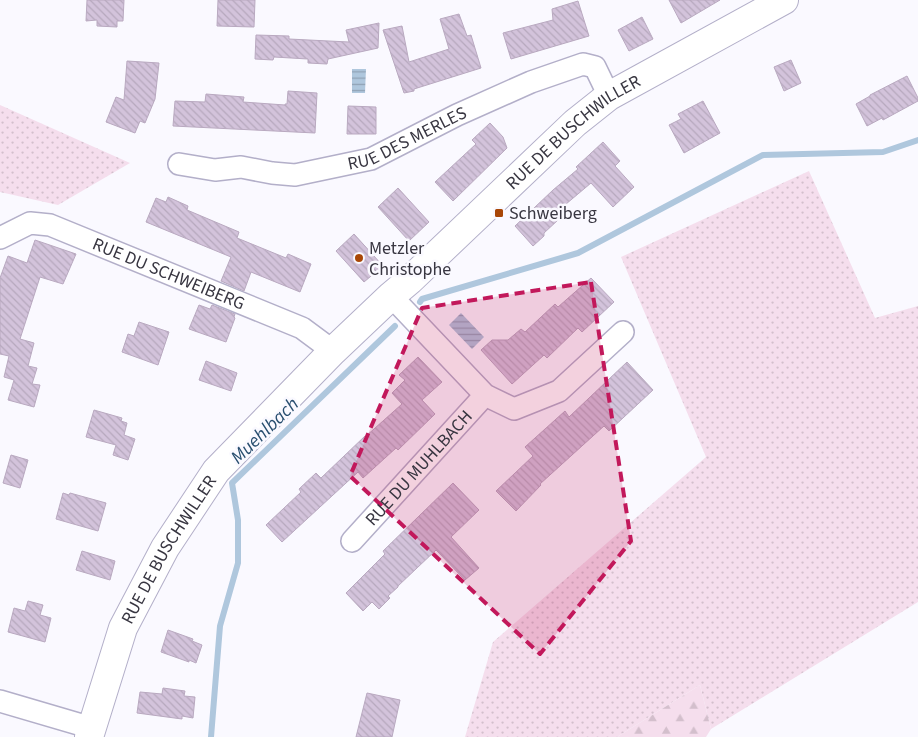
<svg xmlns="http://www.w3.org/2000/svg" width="918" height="737" viewBox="0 0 918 737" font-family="'Source Sans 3',sans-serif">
  <defs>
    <pattern id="grass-dots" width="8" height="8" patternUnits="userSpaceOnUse" patternTransform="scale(1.25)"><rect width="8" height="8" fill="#f5deed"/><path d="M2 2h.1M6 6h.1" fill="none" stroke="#d3bfcc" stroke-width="1.8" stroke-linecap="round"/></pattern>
    <pattern id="forest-firs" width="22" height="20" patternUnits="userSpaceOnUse" patternTransform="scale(1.25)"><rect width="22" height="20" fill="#f5deed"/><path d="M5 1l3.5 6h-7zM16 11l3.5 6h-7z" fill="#d3bfcc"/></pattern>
    <pattern id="water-rules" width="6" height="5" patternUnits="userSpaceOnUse" patternTransform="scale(1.25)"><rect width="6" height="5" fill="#afc7dd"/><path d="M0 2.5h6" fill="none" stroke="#8fa2b5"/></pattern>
    <pattern id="building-back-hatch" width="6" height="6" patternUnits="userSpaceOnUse" patternTransform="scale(1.25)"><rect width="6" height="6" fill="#d3c3db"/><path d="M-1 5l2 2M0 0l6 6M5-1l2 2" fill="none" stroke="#b6a8bd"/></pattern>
  </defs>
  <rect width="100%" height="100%" fill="#faf9ff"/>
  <g fill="url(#grass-dots)">
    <path d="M 0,105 L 130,163 L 58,205 L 0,192 Z"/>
    <path d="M 809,171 L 875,318 L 918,306 L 918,602 L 711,729 L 700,685 L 617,737 L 465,737 L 493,642 L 706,457 L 621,257 Z"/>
  </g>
  <path fill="url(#forest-firs)" d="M 700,685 L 711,729 L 706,737 L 617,737 Z"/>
  <g fill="url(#water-rules)">
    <path d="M 352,69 L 366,69 L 365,93 L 352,93 Z"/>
    <path d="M 461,313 L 484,337 L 472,349 L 449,325 Z"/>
  </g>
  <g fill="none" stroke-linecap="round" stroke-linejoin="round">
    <g stroke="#afc7dd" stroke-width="6">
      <path d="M 420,302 L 422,299 L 578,253 L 763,155 L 883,152 L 918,140"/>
      <path d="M 211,737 L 220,626 L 238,563 L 238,520 L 232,483 L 395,326"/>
    </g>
  </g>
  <g fill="url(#building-back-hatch)" stroke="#b9a9c0">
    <path d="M 87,0 L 124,0 L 123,21 L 117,21 L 117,27 L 97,26 L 97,20 L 86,21 Z"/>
    <path d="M 218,0 L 255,0 L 254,27 L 217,26 Z"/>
    <path d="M 669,0 L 720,0 L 681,23 Z"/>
    <path d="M 578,1 L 589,36 L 511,59 L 503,33 L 553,20 L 552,9 Z"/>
    <path d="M 459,14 L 467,36 L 471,35 L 481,68 L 414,89 L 414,91 L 404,93 L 383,30 L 402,26 L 409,62 L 449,49 L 440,19 Z"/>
    <path d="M 642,17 L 653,39 L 629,51 L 618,30 Z"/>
    <path d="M 379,23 L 378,48 L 328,59 L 327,64 L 308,63 L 308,59 L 274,57 L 273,60 L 255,59 L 256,35 L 289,36 L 289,39 L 349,42 L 346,30 Z"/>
    <path d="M 791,60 L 801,83 L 784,91 L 774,67 Z"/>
    <path d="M 127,61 L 159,63 L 155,99 L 145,123 L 140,121 L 135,133 L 106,122 L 116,97 L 124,100 Z"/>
    <path d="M 907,76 L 918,98 L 918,101 L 883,120 L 882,118 L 867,126 L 856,104 L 870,96 L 870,95 Z"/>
    <path d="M 288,91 L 317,93 L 315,133 L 173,126 L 175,101 L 205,102 L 206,94 L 244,97 L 243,102 L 285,105 L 285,104 L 287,104 Z"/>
    <path d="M 703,101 L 720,133 L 684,153 L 669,125 L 681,119 L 678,114 Z"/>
    <path d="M 348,106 L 376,107 L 376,134 L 347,134 Z"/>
    <path d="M 490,123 L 503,137 L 507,148 L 453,201 L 435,182 L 476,144 L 472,140 Z"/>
    <path d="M 603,142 L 620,161 L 615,166 L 634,187 L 613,207 L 591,183 L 553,215 L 558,220 L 544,233 L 544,236 L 533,246 L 515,226 L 553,190 L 578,169 L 576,167 Z"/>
    <path d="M 398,188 L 429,222 L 409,241 L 378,207 Z"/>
    <path d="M 168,197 L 188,206 L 187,210 L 239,232 L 237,238 L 286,258 L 288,254 L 311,264 L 300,292 L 251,272 L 244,291 L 221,281 L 231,257 L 146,222 L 156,198 L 166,202 Z"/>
    <path d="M 354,234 L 383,266 L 364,282 L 336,251 Z"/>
    <path d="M 35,240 L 76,254 L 63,284 L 40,277 L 20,339 L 34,343 L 28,366 L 37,368 L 32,384 L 40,385 L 34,407 L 8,400 L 14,380 L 4,377 L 9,356 L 0,354 L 0,278 L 8,256 L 27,263 Z"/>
    <path d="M 591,278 L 614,302 L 582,332 L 578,328 L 547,358 L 544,355 L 512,384 L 481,350 L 492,340 L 508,340 L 521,329 L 525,332 L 555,304 L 558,307 Z"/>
    <path d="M 199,305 L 210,309 L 212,305 L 235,314 L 234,317 L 235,318 L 226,342 L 189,329 Z"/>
    <path d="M 139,322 L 169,332 L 158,365 L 122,352 L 128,334 L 134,336 Z"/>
    <path d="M 418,357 L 442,382 L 422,400 L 435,414 L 398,450 L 396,448 L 363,478 L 358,472 L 282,542 L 266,525 L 301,492 L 299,489 L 316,473 L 321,478 L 365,436 L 365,437 L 402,404 L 392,393 L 405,380 L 399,375 Z"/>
    <path d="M 206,361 L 237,373 L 231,391 L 199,380 Z"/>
    <path d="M 627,362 L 653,390 L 609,431 L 604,426 L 540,484 L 541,485 L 516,511 L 496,491 L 533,456 L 525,447 L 565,411 L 569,417 Z"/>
    <path d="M 94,410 L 122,418 L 121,421 L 127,423 L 124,435 L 135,439 L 128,460 L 113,455 L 116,445 L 86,437 Z"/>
    <path d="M 11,455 L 28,460 L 20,488 L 3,483 Z"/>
    <path d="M 453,483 L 479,510 L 451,537 L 479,568 L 465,580 L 436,550 L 398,586 L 398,587 L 388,596 L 390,598 L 379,609 L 372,602 L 363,611 L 346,593 L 385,554 L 383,551 Z"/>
    <path d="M 63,493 L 69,495 L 70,493 L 106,503 L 98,531 L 56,519 Z"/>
    <path d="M 82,551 L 115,561 L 110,580 L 76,570 Z"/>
    <path d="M 28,601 L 43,605 L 40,615 L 51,618 L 45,642 L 8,632 L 14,608 L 25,611 Z"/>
    <path d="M 168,630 L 193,639 L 192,641 L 202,645 L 196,663 L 189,660 L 189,662 L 161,652 Z"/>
    <path d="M 163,688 L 185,691 L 184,696 L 195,697 L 193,718 L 182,716 L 182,719 L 137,713 L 140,692 L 162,694 Z"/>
    <path d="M 367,693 L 400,700 L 392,737 L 356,737 Z"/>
  </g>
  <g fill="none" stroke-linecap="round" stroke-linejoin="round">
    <defs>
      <g id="street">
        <path id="s1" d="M 179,164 L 215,170 L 241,167 L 272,173 L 295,175 L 371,159 L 457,115 L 531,82 L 583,64 L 595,67 L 609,96"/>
        <path id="s2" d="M 0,238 L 30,223 L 50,225 L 302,328 L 333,351"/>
        <path d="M 391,296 L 485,395 L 514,409 L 559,391 L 623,332"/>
        <path id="s3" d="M 352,541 L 485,395"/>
        <path d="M 0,701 L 92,728"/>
      </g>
      <g id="secondary">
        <path id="s4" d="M 89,737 L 123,628 L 165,548 L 216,471 L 333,351 L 391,296 L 410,280 L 575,123 L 609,96 L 784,0"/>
      </g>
    </defs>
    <use href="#street" stroke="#b3afc9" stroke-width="24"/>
    <use href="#secondary" stroke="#b3afc9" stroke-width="30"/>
    <use href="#street" stroke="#fff" stroke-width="21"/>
    <use href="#secondary" stroke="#fff" stroke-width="28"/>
  </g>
  <path fill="#c2185b" fill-opacity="0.2" stroke="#c2185b" stroke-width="4" stroke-dasharray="10 6" stroke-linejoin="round" d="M 591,282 L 631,541 L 540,654 L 350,476 L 422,308 Z"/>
  <g fill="#a94707" stroke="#faf9ff" stroke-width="2">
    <rect x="494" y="208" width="10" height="10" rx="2.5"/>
    <circle cx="359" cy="258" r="5"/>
  </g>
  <g text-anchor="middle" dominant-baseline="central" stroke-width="5" stroke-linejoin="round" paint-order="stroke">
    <g font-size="18" fill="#383641" stroke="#faf9ff">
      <text stroke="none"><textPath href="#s4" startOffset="790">RUE DE BUSCHWILLER</textPath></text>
      <text stroke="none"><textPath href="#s1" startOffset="236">RUE DES MERLES</textPath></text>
      <text stroke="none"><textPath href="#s2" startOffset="182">RUE DU SCHWEIBERG</textPath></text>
      <text stroke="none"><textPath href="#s3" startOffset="99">RUE DU MUHLBACH</textPath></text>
      <text stroke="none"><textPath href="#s4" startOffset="205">RUE DE BUSCHWILLER</textPath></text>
    </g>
    <g font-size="18" fill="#383641" stroke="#faf9ff" text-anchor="start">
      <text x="509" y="213">Schweiberg</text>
      <text x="369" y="248">Metzler<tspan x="369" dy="21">Christophe</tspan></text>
    </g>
    <g font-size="19" font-style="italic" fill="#284e6f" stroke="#faf9ff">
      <text transform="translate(265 431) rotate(-44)">Muehlbach</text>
    </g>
  </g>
</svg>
